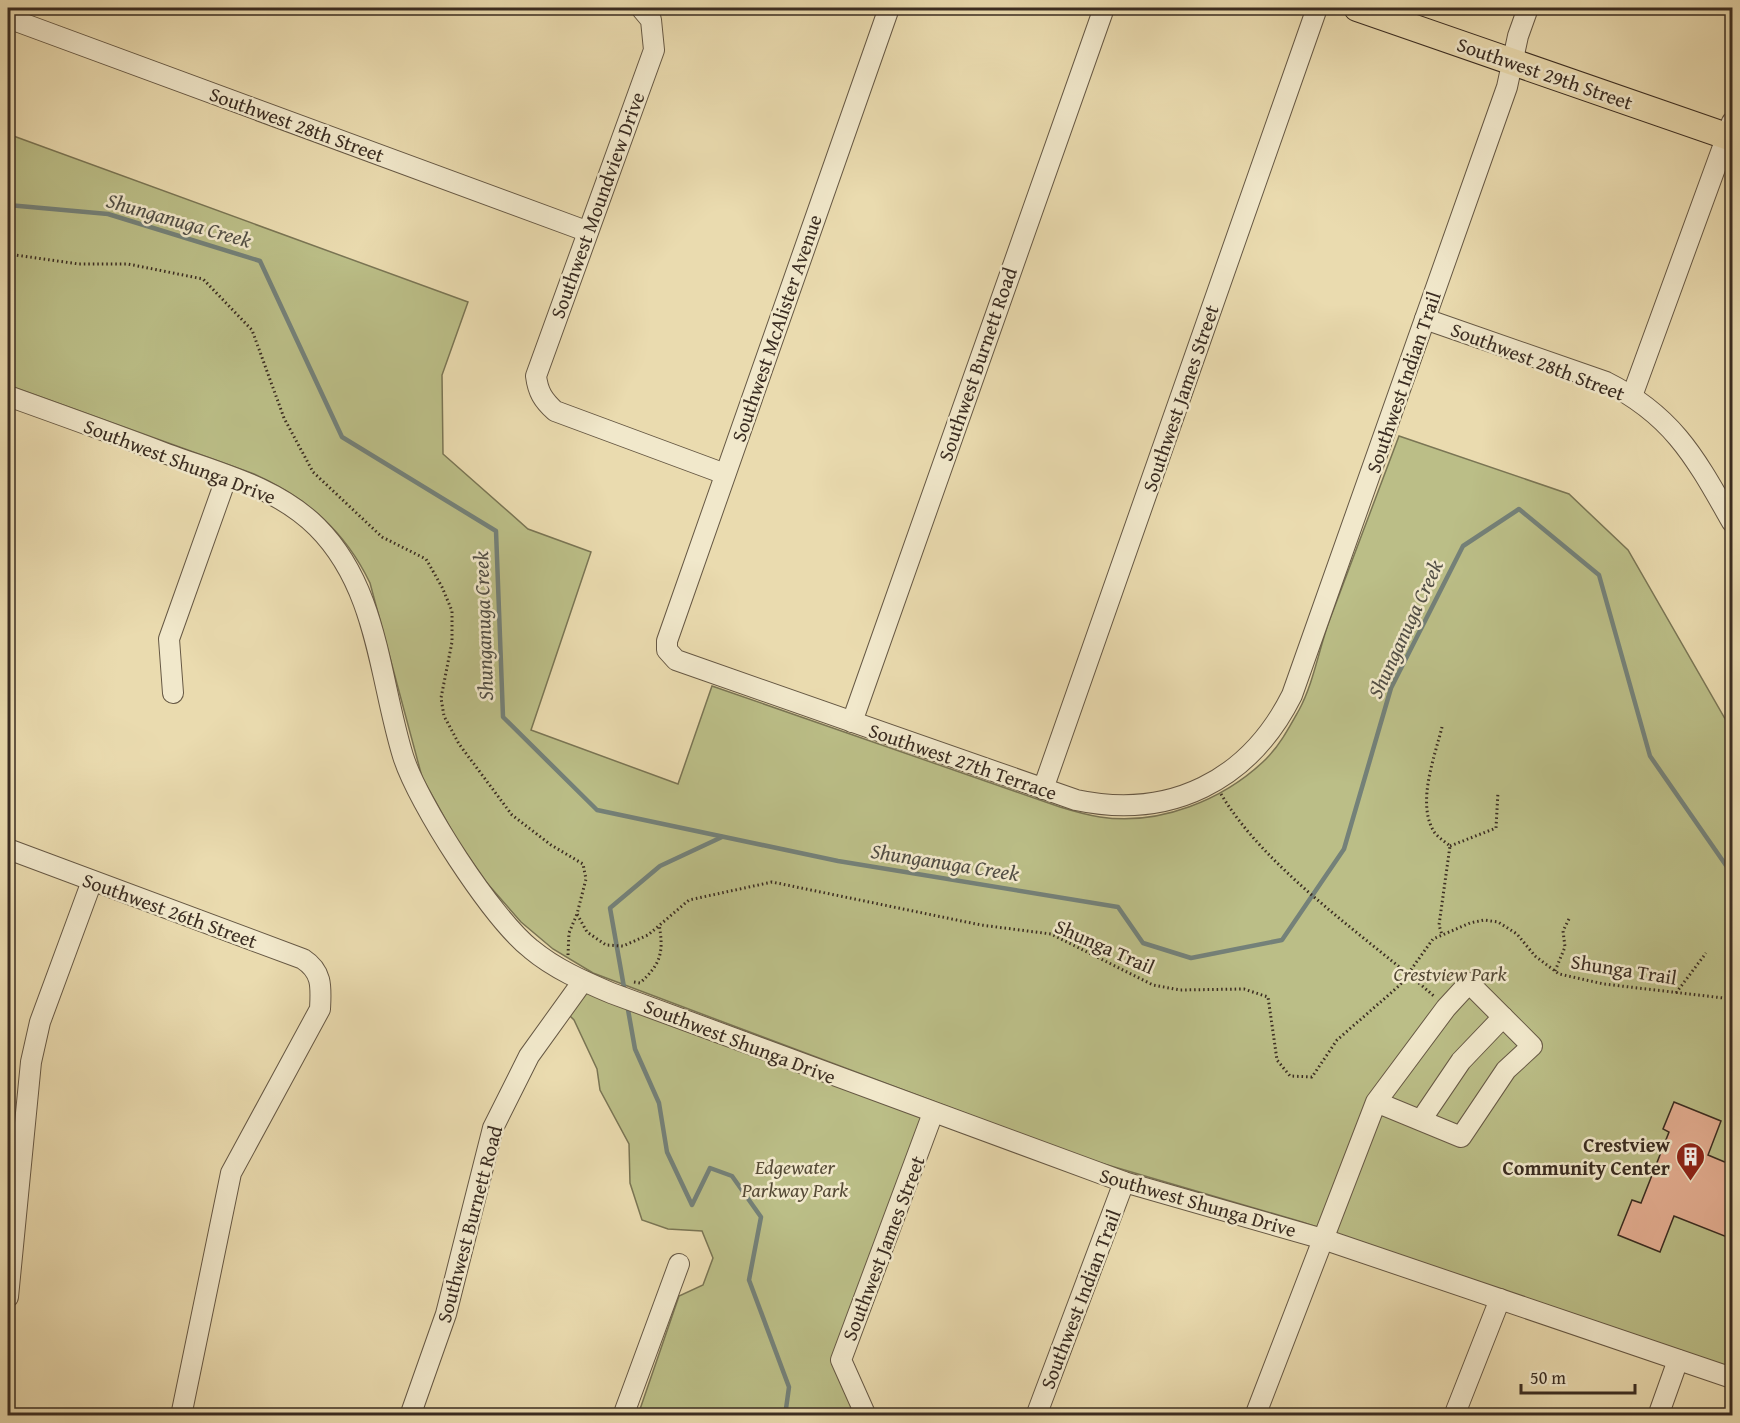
<svg xmlns="http://www.w3.org/2000/svg" width="1740" height="1423" viewBox="0 0 1740 1423" font-family="'Gentium Book Plus',serif">
  <rect width="100%" height="100%" fill="#eadbaf"/>
  <filter id="stains"><feTurbulence type="fractalNoise" baseFrequency=".00333" numOctaves="4"/><feColorMatrix values="0 0 0 0 .2 0 0 0 0 .09 0 0 0 0 .02 0 0 0 .5 -.17"/></filter>
  <radialGradient id="worn" r=".72"><stop offset=".6" stop-color="#630" stop-opacity="0"/><stop offset="1" stop-color="#630" stop-opacity=".3"/></radialGradient>
  <g fill="#bbbe87" stroke="#7a7554" stroke-width="1.5">
    <path d="M 8,134 L 468,302 L 442,375 L 443,454 L 528,529 L 591,552 L 531,730 L 678,784 L 712,686 L 1060,807 C 1073,811 1087,815 1100,817 C 1159,826 1224,800 1266,759 C 1280,745 1290,726 1299,710 C 1314,682 1319,648 1330,619 C 1353,558 1376,497 1399,436 L 1569,494 L 1628,550 L 1732,731 L 1732,1368 L 1302,1222 L 1087,1159 L 593,973 L 553,949 L 521,922 L 486,882 L 457,840 L 422,777 L 370,583 C 345,531 307,498 254,474 L 8,385 Z"/>
    <path d="M 583,981 L 933,1113 L 841,1360 L 866,1415 L 638,1415 L 679,1296 L 703,1285 L 713,1258 L 702,1231 L 668,1229 L 642,1220 L 630,1183 L 629,1144 L 600,1090 L 597,1069 L 574,1020 L 563,1009 Z"/>
  </g>
  <g fill="none" stroke-linecap="round" stroke-linejoin="round">
    <g stroke="#748179" stroke-width="4.5">
      <path d="M 8,205 L 108,214 L 260,261 L 342,437 L 496,531 L 503,717 L 597,810 L 838,861 L 1118,907 L 1143,943 L 1191,958 L 1282,940 L 1344,849 L 1391,688 L 1463,546 L 1519,509 L 1599,575 L 1650,756 L 1732,874"/>
      <path d="M 625,993 L 610,908 L 660,866 L 722,837"/>
      <path d="M 627,1004 L 635,1049 L 659,1103 L 667,1152 L 692,1205 L 710,1168 L 732,1176 L 761,1217 L 749,1280 L 789,1387 L 785,1416"/>
    </g>
  </g>
  <path fill="#e5af93" stroke="#3a2c21" stroke-width="1.5" d="M 1674,1102 L 1721,1121 L 1708,1155 L 1732,1165 L 1732,1239 L 1674,1216 L 1660,1252 L 1618,1235 L 1632,1200 L 1641,1203 L 1669,1132 L 1663,1129 Z"/>
  <g fill="none" stroke-linecap="round" stroke-linejoin="round">
    <defs>
      <g id="minor">
        <path d="M 641,8 L 651,20 L 654,50 L 536,376 C 538,392 543,400 555,411 L 725,474"/>
        <path d="M 889,8 L 667,641 L 667,650 L 676,660 L 1076,800 C 1170,820 1249,781 1292,695 L 1507,87 L 1518,36 L 1528,8"/>
        <path d="M 8,18 L 586,231"/>
        <path d="M 1425,319 L 1606,382 C 1674,416 1696,459 1732,522"/>
        <path d="M 8,396 C 61,415 114,434 167,454 C 219,473 277,487 317,527 C 378,588 379,678 403,756 C 418,804 492,918 531,949 C 555,969 583,981 611,993 L 1124,1182 L 1323,1239 L 1732,1378"/>
        <path d="M 1632,396 L 1732,122"/>
        <path d="M 173,693 L 169,639 L 227,476"/>
        <path d="M 852,722 L 1104,8"/>
        <path d="M 1043,789 L 1317,8"/>
        <path d="M 8,849 L 303,959 C 323,972 321,988 320,1009 L 231,1173 L 181,1416"/>
        <path d="M 1421,1120 L 1461,1061 L 1503,1017"/>
        <path d="M 8,1297 L 31,1062 L 40,1022 L 92,881"/>
        <path d="M 410,1416 L 446,1314 L 493,1128 L 529,1056 L 583,981"/>
        <path d="M 623,1416 L 679,1264"/>
        <path d="M 866,1416 L 841,1360 L 933,1113"/>
        <path d="M 1036,1416 L 1124,1182"/>
        <path d="M 1255,1416 L 1376,1102 L 1446,1008 L 1469,983 L 1532,1046 L 1506,1070 L 1461,1137 L 1376,1102"/>
        <path d="M 1454,1416 L 1500,1299"/>
        <path d="M 1658,1416 L 1678,1360"/>
      </g>
      <path id="major" d="M 1357,8 L 1732,138"/>
    </defs>
    <use href="#minor" stroke="#665844" stroke-width="22"/>
    <use href="#major" stroke="#3a2c21" stroke-width="28"/>
    <g stroke="#3a2c21" stroke-width="3" stroke-dasharray="1.5 3" stroke-linecap="butt">
      <path d="M 8,254 L 79,264 L 128,264 L 203,279 L 252,330 L 284,418 L 313,472 L 382,537 L 426,559 L 442,587 L 452,611 L 452,642 L 441,698 L 444,716 L 459,744 L 512,815 L 551,845 L 583,864 L 586,879 L 577,914 L 587,932 L 606,945 L 623,946 L 648,935 L 689,900 L 772,882 L 981,925 L 1051,934 L 1153,985 L 1180,990 L 1244,989 L 1268,997 L 1277,1060 L 1290,1076 L 1312,1077 L 1337,1040 L 1400,985 L 1433,939 L 1470,923 L 1484,920 L 1498,922 L 1517,934 L 1535,956 L 1559,974 L 1604,984 L 1732,999"/>
      <path d="M 1442,727 C 1435,756 1417,801 1433,830 C 1436,836 1444,841 1450,846 L 1439,925 L 1442,935"/>
      <path d="M 1221,794 C 1266,870 1368,938 1435,997"/>
      <path d="M 1450,846 L 1496,828 L 1498,792"/>
      <path d="M 568,955 L 569,933 L 577,914"/>
      <path d="M 1555,971 L 1565,947 L 1563,931 L 1569,919"/>
      <path d="M 634,982 L 640,983 C 661,964 664,952 659,924"/>
      <path d="M 1676,993 L 1706,953"/>
    </g>
    <use href="#minor" stroke="#f1e8cb" stroke-width="20"/>
    <use href="#major" stroke="#eadbaf" stroke-width="26"/>
  </g>
  <defs>
    <symbol id="building-pin" viewBox="-11 -11 22 30"><path d="M0 17L-7.5 6A9.5 9.5 0 1 1 7.5 6Z" fill="#8f2418" stroke="#f1e8cb"/><path d="M-4-6H4V6H1V3H-1V6H-4ZM-2.5-4.3h1.7v1.8h-1.7ZM.8-4.3h1.7v1.8H.8ZM-2.5-1h1.7V.8h-1.7ZM.8-1h1.7V.8H.8Z" fill="#fff"/></symbol>
  </defs>
  <g fill-rule="evenodd">
    <use href="#building-pin" x="1674" y="1140" width="33" height="45"/>
  </g>
  <g text-anchor="middle" dominant-baseline="central" stroke-width="5" stroke-linejoin="round" paint-order="stroke">
    <g font-size="20" fill="#3a2c21" stroke="#f1e8cb">
      <text transform="translate(1545 73) rotate(19)">Southwest 29th Street</text>
      <text transform="translate(297 124) rotate(20)">Southwest 28th Street</text>
      <text transform="translate(597 205) rotate(-70)">Southwest Moundview Drive</text>
      <text transform="translate(776 328) rotate(-71)">Southwest McAlister Avenue</text>
      <text transform="translate(1538 361) rotate(21)">Southwest 28th Street</text>
      <text transform="translate(977 364) rotate(-71)">Southwest Burnett Road</text>
      <text transform="translate(1403 382) rotate(-71)">Southwest Indian Trail</text>
      <text transform="translate(1180 398) rotate(-71)">Southwest James Street</text>
      <text transform="translate(180 461) rotate(21)">Southwest Shunga Drive</text>
      <text transform="translate(963 761) rotate(19)">Southwest 27th Terrace</text>
      <text transform="translate(170 910) rotate(20)">Southwest 26th Street</text>
      <text transform="translate(1105 946) rotate(24)">Shunga Trail</text>
      <text transform="translate(1624 969) rotate(9)">Shunga Trail</text>
      <text transform="translate(740 1041) rotate(21)">Southwest Shunga Drive</text>
      <text transform="translate(1198 1202) rotate(16)">Southwest Shunga Drive</text>
      <text transform="translate(469 1224) rotate(-75)">Southwest Burnett Road</text>
      <text transform="translate(883 1248) rotate(-69)">Southwest James Street</text>
      <text transform="translate(1080 1299) rotate(-69)">Southwest Indian Trail</text>
    </g>
    <g font-size="20" font-style="italic" fill="#544935" stroke="#f1e8cb">
      <text x="1450" y="973">Crestview Park</text>
      <text x="795" y="1166">Edgewater<tspan x="795" dy="23">Parkway Park</tspan></text>
    </g>
    <g font-size="20" font-weight="bold" fill="#3a2c21" stroke="#f1e8cb" text-anchor="end">
      <text x="1670" y="1144">Crestview<tspan x="1670" dy="23">Community Center</tspan></text>
    </g>
    <g font-size="21" font-style="italic" fill="#524f46" stroke="#f1e8cb">
      <text transform="translate(179 220) rotate(16)">Shunganuga Creek</text>
      <text transform="translate(483 626) rotate(-92)">Shunganuga Creek</text>
      <text transform="translate(1405 629) rotate(-65)">Shunganuga Creek</text>
      <text transform="translate(945 862) rotate(9)">Shunganuga Creek</text>
    </g>
  </g>
  <rect width="1740" height="1423" fill="none" stroke="#eadbaf" stroke-width="30"/>
  <rect x="9" y="9" width="1722" height="1405" fill="none" stroke="#3a2c21" stroke-width="3"/>
  <rect x="15" y="15" width="1710" height="1393" fill="none" stroke="#3a2c21" stroke-width="1.5"/>
  <path d="M1521 1384v9h114v-9" fill="none" stroke="#3a2c21" stroke-width="3"/>
  <text x="1530" y="1384" font-size="18" fill="#3a2c21" stroke="#f1e8cb" stroke-width="4.5" paint-order="stroke">50 m</text>
  <rect width="100%" height="100%" filter="url(#stains)"/>
  <rect width="100%" height="100%" fill="url(#worn)"/>
</svg>
